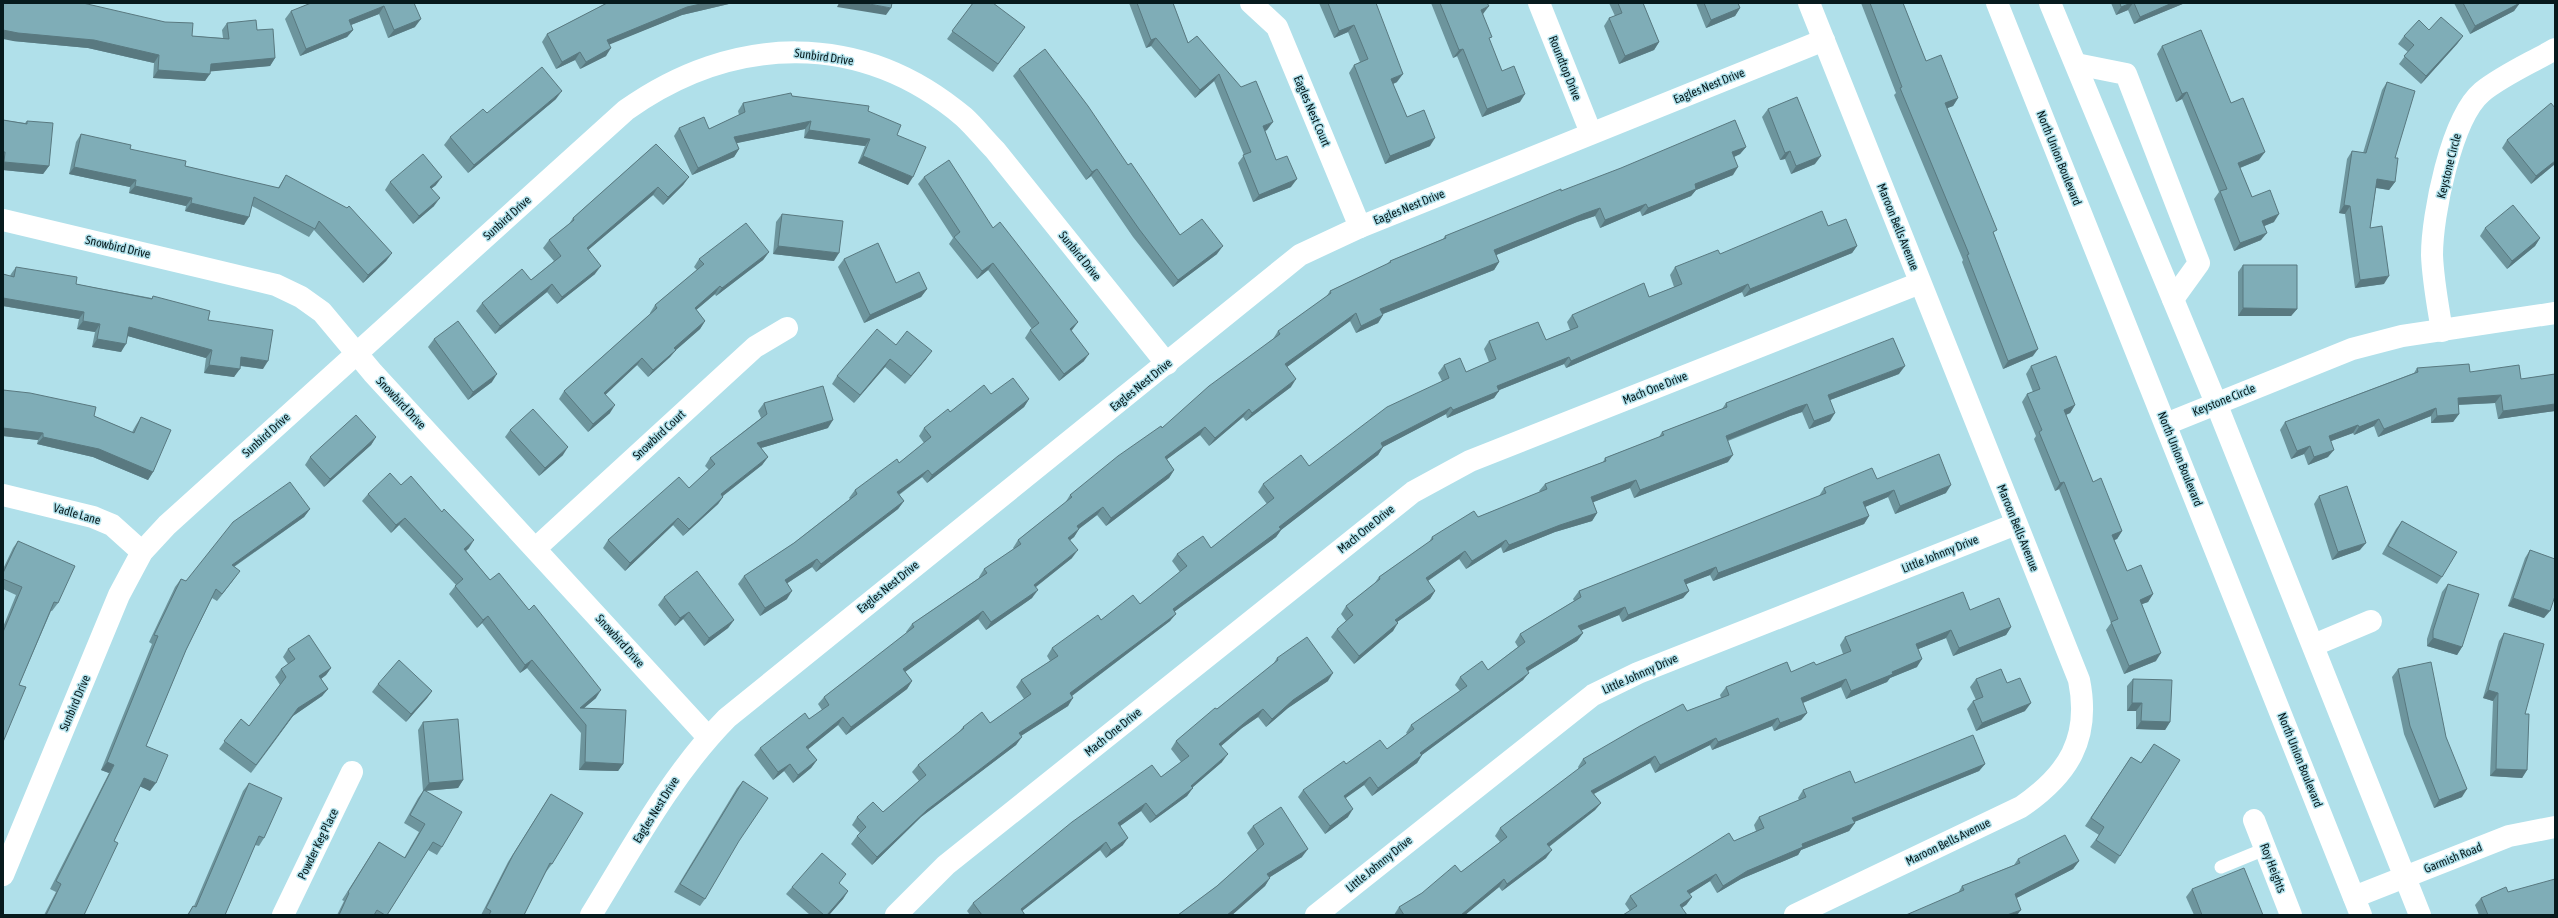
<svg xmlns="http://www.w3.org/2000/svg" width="2558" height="918" viewBox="0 0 2558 918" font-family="'Asap Condensed',sans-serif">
  <rect width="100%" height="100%" fill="#b0e0ea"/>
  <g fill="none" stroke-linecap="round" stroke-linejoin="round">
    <path stroke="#fff" stroke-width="13" d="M 2221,867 L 2265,849"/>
    <g stroke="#fff" stroke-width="22">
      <path d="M 1251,3 L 1277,27 L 1360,227"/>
      <path d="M 1539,3 L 1591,133"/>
      <path d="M 2076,64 L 2126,74 L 2199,263 L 2173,299"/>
      <path d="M 3,220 L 276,285 L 301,297 L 322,312 L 373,373 L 708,737"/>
      <path d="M 2442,331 C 2438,306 2433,281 2432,255 C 2432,216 2451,118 2482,92 C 2503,75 2531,63 2555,49"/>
      <path d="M 2166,424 L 2352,349 L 2402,336 L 2555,313"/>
      <path d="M 3,495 L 93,517 L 112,525 L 142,552"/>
      <path d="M 536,548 L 755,347 L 787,328"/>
      <path d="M 2314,645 L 2371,621"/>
      <path d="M 2254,820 L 2291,915"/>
      <path d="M 3,875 L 119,595 L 142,552 L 167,525 L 626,110 C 733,34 861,30 964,117 C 975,127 985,140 995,150 L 1167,364"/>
      <path d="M 2354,897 L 2509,836 L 2555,827"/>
      <path d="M 283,915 L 352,772"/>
      <path d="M 591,915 C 633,847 671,775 727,718 L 1300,255 L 1360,227 L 1824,40"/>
      <path d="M 896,915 L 946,865 L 1413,492 L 1470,461 L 1920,283"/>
      <path d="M 1316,915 L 1593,695 L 1638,673 L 2016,524"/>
      <path d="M 1795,915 L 2021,807 C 2068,775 2091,739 2079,680 L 1809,3"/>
    </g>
    <g stroke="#fff" stroke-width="22">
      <path d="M 1997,3 L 2361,915"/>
      <path d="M 2050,3 L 2216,403 L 2420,915"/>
    </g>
  </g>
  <g fill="#6d959d">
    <path d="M 414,3 L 415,27 L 388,38 L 379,14 L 351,25 L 353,30 L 347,37 L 300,56 L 285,19 L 291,11 Z"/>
    <path d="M 607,3 L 733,3 L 682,15 L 609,44 L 606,56 L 580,69 L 575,60 L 556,69 L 542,42 L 547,34 Z"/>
    <path d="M 973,3 L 1025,27 L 993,72 L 947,39 Z"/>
    <path d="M 1129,3 L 1173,3 L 1188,43 L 1197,36 L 1267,130 L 1265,131 L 1276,160 L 1291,187 L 1253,202 L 1238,163 L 1244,155 L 1214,81 L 1195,98 L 1151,46 L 1146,48 Z"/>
    <path d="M 1319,3 L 1376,3 L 1397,82 L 1393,84 L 1407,117 L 1430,146 L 1385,164 L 1349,73 L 1354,65 L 1360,62 L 1348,32 L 1334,38 Z"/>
    <path d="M 1431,3 L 1487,3 L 1483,14 L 1489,40 L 1502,71 L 1520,102 L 1482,117 L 1457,56 L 1453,58 Z"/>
    <path d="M 1609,3 L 1643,3 L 1659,42 L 1654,50 L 1619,64 L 1604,26 L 1609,18 L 1615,16 Z"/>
    <path d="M 1696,3 L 1738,3 L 1740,8 L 1735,16 L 1706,28 Z"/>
    <path d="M 1861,3 L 1903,3 L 1926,61 L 1958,98 L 1953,106 L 1947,108 L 1994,234 L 2033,356 L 2003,369 L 1962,262 L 1963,260 L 1894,95 L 1896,93 Z"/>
    <path d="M 2111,3 L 2185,3 L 2134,24 L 2128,10 L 2116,15 Z"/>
    <path d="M 2454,3 L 2519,3 L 2514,11 L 2470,34 Z"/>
    <path d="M 227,23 L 257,30 L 275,58 L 270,66 L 210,71 L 205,81 L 153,78 L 154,63 L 88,48 L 13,41 L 192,36 L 223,38 L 222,30 Z"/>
    <path d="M 2429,30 L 2463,36 L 2457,44 L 2421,84 L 2399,64 L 2408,52 L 2398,44 L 2404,36 Z"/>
    <path d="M 2162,46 L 2231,103 L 2259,160 L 2240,168 L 2252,197 L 2274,222 L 2264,226 L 2261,240 L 2234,251 L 2214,199 L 2219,192 L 2182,99 L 2176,102 L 2157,54 Z"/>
    <path d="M 1019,69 L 1128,165 L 1180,235 L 1217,254 L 1173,287 L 1133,237 L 1091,176 L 1086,180 L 1013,76 Z"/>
    <path d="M 2387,82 L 2395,158 L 2395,182 L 2389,190 L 2376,188 L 2370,228 L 2384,284 L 2355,288 L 2345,214 L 2339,213 L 2347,159 L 2352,151 L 2363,153 L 2382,90 Z"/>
    <path d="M 792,96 L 868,111 L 897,135 L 908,185 L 858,163 L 865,146 L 804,138 L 805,129 L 736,143 L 739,149 L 734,157 L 692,175 L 674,136 L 679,128 L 709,129 L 739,115 L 738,111 L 743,103 Z"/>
    <path d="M 556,99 L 468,173 L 444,145 L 450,137 L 487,113 Z"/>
    <path d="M 1768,109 L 1815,164 L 1791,174 L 1785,159 L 1780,160 L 1762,117 Z"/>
    <path d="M 3,120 L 25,123 L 27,121 L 49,166 L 43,174 L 3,170 Z"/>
    <path d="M 81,134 L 185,166 L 278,188 L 286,175 L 392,253 L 386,261 L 363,283 L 314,230 L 309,237 L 252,206 L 244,225 L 185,211 L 186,206 L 129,193 L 130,187 L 69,174 L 76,142 Z"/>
    <path d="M 2507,140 L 2555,164 L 2531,184 L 2502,148 Z"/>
    <path d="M 656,144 L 689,177 L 683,185 L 663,205 L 653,195 L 588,250 L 595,274 L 557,304 L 547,292 L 495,334 L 476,311 L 482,303 L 531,280 L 554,261 L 543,248 L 549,240 L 569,224 L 573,218 Z"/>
    <path d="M 1746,147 L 1740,154 L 1734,157 L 1733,175 L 1696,190 L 1691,196 L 1642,216 L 1640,211 L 1600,228 L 1595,216 L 1577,222 L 1496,255 L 1499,262 L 1494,270 L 1383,314 L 1383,315 L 1378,323 L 1356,333 L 1350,321 L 1287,367 L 1291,387 L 1246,421 L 1243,417 L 1209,446 L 1200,435 L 1167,459 L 1174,470 L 1169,478 L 1106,526 L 1097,515 L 1079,529 L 1074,537 L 1070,540 L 1072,558 L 1036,587 L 1032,598 L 986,630 L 978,619 L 905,672 L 912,681 L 907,689 L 846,735 L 838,725 L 808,749 L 817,760 L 811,768 L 793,783 L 784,771 L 773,780 L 754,755 L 760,748 L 809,719 L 822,710 L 818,704 L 824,697 L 907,633 L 906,632 L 912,624 L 979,578 L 979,577 L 984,569 L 1014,549 L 1013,548 L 1018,540 L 1065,503 L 1070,495 L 1162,428 L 1273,339 L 1278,331 L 1326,297 L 1330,291 L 1387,264 L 1390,261 L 1443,239 L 1445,236 L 1561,191 Z"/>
    <path d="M 924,177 L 993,228 L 1078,322 L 1071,331 L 1084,361 L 1059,381 L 1025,338 L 1030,330 L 1032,329 L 988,270 L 977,279 L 949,244 L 953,238 L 918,184 Z"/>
    <path d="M 390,182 L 436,185 L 431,189 L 434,206 L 413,224 L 385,190 Z"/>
    <path d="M 782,214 L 834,261 L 773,254 L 776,222 Z"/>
    <path d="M 1828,226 L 1857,246 L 1852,253 L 1744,297 L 1742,292 L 1566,368 L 1564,364 L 1499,390 L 1494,398 L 1447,418 L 1446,414 L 1383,447 L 1378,455 L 1281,530 L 1276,537 L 1174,612 L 1170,621 L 1072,696 L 1068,706 L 1021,736 L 1016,745 L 921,817 L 872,865 L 851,844 L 857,836 L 860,833 L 852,825 L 857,817 L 883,812 L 919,781 L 912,772 L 918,765 L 958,733 L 963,727 L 990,723 L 1024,699 L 1016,687 L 1021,680 L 1050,661 L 1047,656 L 1052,648 L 1101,620 L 1140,604 L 1180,572 L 1172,561 L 1177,554 L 1211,548 L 1267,504 L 1258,492 L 1263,484 L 1309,466 L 1442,381 L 1438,373 L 1444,365 L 1466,372 L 1489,362 L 1484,349 L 1489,341 L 1546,340 L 1570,330 L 1567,322 L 1572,315 L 1649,297 L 1674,287 L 1670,275 L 1675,267 L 1720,254 Z"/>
    <path d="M 2485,228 L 2540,238 L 2535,246 L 2507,269 L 2480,236 Z"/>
    <path d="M 769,252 L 763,260 L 716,296 L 715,294 L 696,310 L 705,321 L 700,329 L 676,350 L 670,357 L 648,377 L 637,365 L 605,394 L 610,413 L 588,432 L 559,399 L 564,391 L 650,314 L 650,313 L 655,305 L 697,270 L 694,267 L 699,259 Z"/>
    <path d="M 844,259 L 896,283 L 927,289 L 921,297 L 864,323 L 838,267 Z"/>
    <path d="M 2243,265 L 2297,309 L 2291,316 L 2238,316 L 2238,272 Z"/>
    <path d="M 16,267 L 76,284 L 152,298 L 153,296 L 208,320 L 263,369 L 240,366 L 234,377 L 204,373 L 206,358 L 128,336 L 121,352 L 92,347 L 95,332 L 77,329 L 79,319 L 3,306 L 3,274 L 10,276 L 11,274 Z"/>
    <path d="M 434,339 L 492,382 L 468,400 L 428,347 Z"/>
    <path d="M 896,345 L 926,359 L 905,384 L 885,367 L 854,403 L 832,384 L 837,376 Z"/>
    <path d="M 2031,366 L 2075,405 L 2070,413 L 2066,415 L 2093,482 L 2122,531 L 2117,539 L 2114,540 L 2127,571 L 2153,594 L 2148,602 L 2142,604 L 2156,661 L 2124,674 L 2106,630 L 2111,623 L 2059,489 L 2055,491 L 2034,439 L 2036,436 L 2022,402 L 2027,394 L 2033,392 L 2026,374 Z"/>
    <path d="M 2417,368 L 2470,372 L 2521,379 L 2555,374 L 2555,411 L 2498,419 L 2495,403 L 2458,405 L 2459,414 L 2453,422 L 2431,423 L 2431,416 L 2378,437 L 2374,426 L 2354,435 L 2353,433 L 2331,441 L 2328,457 L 2308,465 L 2304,454 L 2291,459 L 2280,430 L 2285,422 L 2414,373 Z"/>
    <path d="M 1899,374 L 1830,400 L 1830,421 L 1809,429 L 1802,412 L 1790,416 L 1728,441 L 1728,462 L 1634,498 L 1630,488 L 1593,502 L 1597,513 L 1592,521 L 1555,532 L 1503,553 L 1501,547 L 1466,569 L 1459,559 L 1428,581 L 1435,591 L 1430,599 L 1397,622 L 1393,631 L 1354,664 L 1331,637 L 1337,629 L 1346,621 L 1341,614 L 1346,606 L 1374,584 L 1379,577 L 1429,542 L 1432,537 L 1478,517 L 1540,492 L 1539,491 L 1545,484 L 1603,462 L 1605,458 L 1659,437 L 1662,432 L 1722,409 L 1726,403 Z"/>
    <path d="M 3,390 L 94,416 L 132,432 L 136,425 L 141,417 L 153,472 L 148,480 L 93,457 L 37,444 L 38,440 L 3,436 Z"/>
    <path d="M 991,394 L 1029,399 L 1024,407 L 927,483 L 922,477 L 899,495 L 904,501 L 898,509 L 816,572 L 812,567 L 787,583 L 787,599 L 760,616 L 738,584 L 744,576 L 794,543 L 850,499 L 849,498 L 855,490 L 899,463 L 924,443 L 919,436 L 924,428 L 950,412 Z"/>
    <path d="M 764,403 L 828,428 L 761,448 L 768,457 L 762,465 L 723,496 L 723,497 L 718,504 L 683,536 L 673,525 L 625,571 L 603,548 L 608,540 L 689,488 L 709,470 L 705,466 L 710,458 L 761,418 L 758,411 Z"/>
    <path d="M 510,430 L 563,455 L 539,476 L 505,437 Z"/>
    <path d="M 376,437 L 371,445 L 324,487 L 305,465 L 310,457 Z"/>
    <path d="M 1877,479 L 1946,493 L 1895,514 L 1888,497 L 1865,507 L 1869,516 L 1864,524 L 1713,581 L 1710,575 L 1686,584 L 1689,591 L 1683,598 L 1622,622 L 1619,615 L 1581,630 L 1583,633 L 1577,641 L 1528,671 L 1523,680 L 1422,755 L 1417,763 L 1372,796 L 1364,785 L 1346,798 L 1348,817 L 1325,834 L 1298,797 L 1303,790 L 1346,764 L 1387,749 L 1407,734 L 1406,733 L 1411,725 L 1460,691 L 1455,685 L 1460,677 L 1488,670 L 1518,647 L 1515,642 L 1520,634 L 1574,601 L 1573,599 L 1579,591 L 1819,496 L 1824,488 Z"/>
    <path d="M 401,485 L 469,548 L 466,551 L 490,580 L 596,698 L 584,708 L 623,764 L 618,771 L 579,770 L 581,733 L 527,668 L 520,673 L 482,623 L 477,628 L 449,594 L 456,585 L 399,525 L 391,533 L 362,501 L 368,494 Z"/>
    <path d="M 2319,496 L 2360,550 L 2332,560 L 2314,504 Z"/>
    <path d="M 310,509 L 304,517 L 234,567 L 234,579 L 217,601 L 212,598 L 186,650 L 146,746 L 150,791 L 140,786 L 114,841 L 84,915 L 44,915 L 56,892 L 50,889 L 109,773 L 101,770 L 152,644 L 149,642 L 175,587 L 181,579 L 186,581 Z"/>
    <path d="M 2402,521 L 2442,577 L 2437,584 L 2382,554 L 2396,529 Z"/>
    <path d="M 18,541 L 58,603 L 52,611 L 51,611 L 19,685 L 3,742 L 3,627 L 16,595 L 3,589 L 3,569 L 13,548 Z"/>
    <path d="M 2530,550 L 2544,618 L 2508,606 L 2525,558 Z"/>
    <path d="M 2448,584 L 2462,647 L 2457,655 L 2427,646 L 2427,639 L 2442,592 Z"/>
    <path d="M 664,597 L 734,620 L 728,628 L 704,646 L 683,619 L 675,626 L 658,605 Z"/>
    <path d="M 1970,610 L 2011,627 L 2006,635 L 1953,656 L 1946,638 L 1918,649 L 1917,667 L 1890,678 L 1887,682 L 1846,699 L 1841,687 L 1803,703 L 1807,713 L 1801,720 L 1774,731 L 1772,726 L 1712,750 L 1710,745 L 1655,773 L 1650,763 L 1594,794 L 1601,803 L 1595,810 L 1549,847 L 1546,858 L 1502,891 L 1499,887 L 1465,915 L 1394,915 L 1399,907 L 1461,872 L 1500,842 L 1495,836 L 1500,828 L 1579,769 L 1578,767 L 1583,759 L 1687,711 L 1721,698 L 1720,695 L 1726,687 L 1791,672 L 1816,665 L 1843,654 L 1840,645 L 1845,637 Z"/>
    <path d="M 2504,633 L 2525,714 L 2527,770 L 2522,778 L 2490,776 L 2493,701 L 2483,698 L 2499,641 Z"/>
    <path d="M 288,649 L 331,668 L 326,675 L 321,679 L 328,689 L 322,696 L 293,716 L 251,773 L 219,749 L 241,719 L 249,726 L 280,685 L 275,677 L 281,669 L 288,664 L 283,657 Z"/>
    <path d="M 1277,658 L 1328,681 L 1288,708 L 1266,727 L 1258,717 L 1242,728 L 1221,746 L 1222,762 L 1193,787 L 1187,796 L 1150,823 L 1141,811 L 1120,826 L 1123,845 L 1106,858 L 1100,850 L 1022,911 L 1025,915 L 970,915 L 967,911 L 973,903 L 1161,777 L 1181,762 L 1171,749 L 1176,741 L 1217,709 L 1272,666 Z"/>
    <path d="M 2398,669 L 2446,737 L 2462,797 L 2434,808 L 2404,734 L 2392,677 Z"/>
    <path d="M 1976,679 L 2007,683 L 2025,711 L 1976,731 L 1967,709 L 1973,701 L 1976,700 L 1970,687 Z"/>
    <path d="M 2133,679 L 2170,722 L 2165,730 L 2136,729 L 2136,711 L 2127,711 L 2127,686 Z"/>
    <path d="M 378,684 L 432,691 L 427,698 L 406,722 L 372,692 Z"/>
    <path d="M 423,722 L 463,780 L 458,788 L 424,791 L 442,847 L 437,855 L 428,850 L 387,915 L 337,915 L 344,901 L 342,900 L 379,842 L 404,858 L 419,832 L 404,823 L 418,798 L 423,791 L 418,730 Z"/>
    <path d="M 2154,744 L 2120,856 L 2115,864 L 2090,847 L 2099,835 L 2085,826 L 2131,757 L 2141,763 Z"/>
    <path d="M 1985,764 L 1979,771 L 1854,822 L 1855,823 L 1849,831 L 1801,850 L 1798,855 L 1741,879 L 1717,893 L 1710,881 L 1689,894 L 1692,897 L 1686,905 L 1630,911 L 1625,904 L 1630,896 L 1734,841 L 1756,831 L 1754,825 L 1759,817 L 1799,800 L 1798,798 L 1803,790 L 1855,783 Z"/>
    <path d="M 743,781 L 738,841 L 705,899 L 700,906 L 674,892 L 737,788 Z"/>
    <path d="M 249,783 L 264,838 L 259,846 L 255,845 L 225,915 L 187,915 L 193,906 L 194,906 L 243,791 Z"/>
    <path d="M 551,794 L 552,864 L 546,872 L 524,915 L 481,915 L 508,862 Z"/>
    <path d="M 1253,826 L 1302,857 L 1270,877 L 1265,886 L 1232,915 L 1178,915 L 1217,886 L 1257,850 L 1247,833 Z"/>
    <path d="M 2018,859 L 2079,861 L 2073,869 L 2016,898 L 1958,893 L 1962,886 L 2014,865 Z"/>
    <path d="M 792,887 L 848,891 L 843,899 L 829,915 L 810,915 L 786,894 Z"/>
    <path d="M 2192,889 L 2263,915 L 2194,915 L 2186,897 Z"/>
    <path d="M 2508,892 L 2555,915 L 2479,915 L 2475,905 L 2481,898 Z"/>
  </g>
  <g fill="#597980">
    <path d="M 705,3 L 733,3 L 682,15 L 601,48 L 607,40 L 687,7 Z"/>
    <path d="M 839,3 L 864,3 L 891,8 L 886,15 L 837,7 Z"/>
    <path d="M 2131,3 L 2133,3 L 2128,10 L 2116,15 L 2121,7 Z"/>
    <path d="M 2172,3 L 2185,3 L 2134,24 L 2140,17 Z"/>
    <path d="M 2520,3 L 2514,11 L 2470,34 L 2475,26 Z"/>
    <path d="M 384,6 L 379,14 L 343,28 L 349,20 Z"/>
    <path d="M 1489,6 L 1483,14 L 1481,10 Z"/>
    <path d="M 1740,8 L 1735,16 L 1706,28 L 1711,20 Z"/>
    <path d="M 421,19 L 415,27 L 388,38 L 394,30 Z"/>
    <path d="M 1354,25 L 1348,32 L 1334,38 L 1339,31 Z"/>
    <path d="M 3,30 L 94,40 L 159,55 L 154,63 L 88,48 L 13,41 L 3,39 Z"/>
    <path d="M 353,30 L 347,37 L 300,56 L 306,49 Z"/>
    <path d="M 2463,36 L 2457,44 L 2421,84 L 2426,76 Z"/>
    <path d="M 1156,38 L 1151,46 L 1146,48 L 1151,40 Z"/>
    <path d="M 1659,42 L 1654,50 L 1619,64 L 1625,56 Z"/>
    <path d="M 611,48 L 606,56 L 580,69 L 586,62 Z"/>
    <path d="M 1463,49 L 1457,56 L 1453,58 L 1459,50 Z"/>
    <path d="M 580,52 L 575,60 L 556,69 L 562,62 Z"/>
    <path d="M 275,58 L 270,66 L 205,72 L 211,64 Z"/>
    <path d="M 158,70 L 210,74 L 205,81 L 153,78 Z"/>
    <path d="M 1219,74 L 1214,81 L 1195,98 L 1200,90 Z"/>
    <path d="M 1403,74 L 1397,82 L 1386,87 L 1391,79 Z"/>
    <path d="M 562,91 L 556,99 L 468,173 L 474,165 Z"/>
    <path d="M 2187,92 L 2182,99 L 2176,102 L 2182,94 Z"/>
    <path d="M 1525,94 L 1520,102 L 1482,117 L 1487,109 Z"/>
    <path d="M 1958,98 L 1953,106 L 1940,111 L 1945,103 Z"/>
    <path d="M 811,121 L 805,129 L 728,145 L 734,137 Z"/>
    <path d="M 1273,122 L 1267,130 L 1257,134 L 1263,126 Z"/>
    <path d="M 809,130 L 870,139 L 865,146 L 804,138 Z"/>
    <path d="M 1435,138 L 1430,146 L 1385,164 L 1390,156 Z"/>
    <path d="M 1746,147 L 1740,154 L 1727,160 L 1732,152 Z"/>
    <path d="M 739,149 L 734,157 L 692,175 L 698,168 Z"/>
    <path d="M 1790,151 L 1785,159 L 1780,160 L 1785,153 Z"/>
    <path d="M 2265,152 L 2259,160 L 2232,171 L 2238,163 Z"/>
    <path d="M 863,156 L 913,177 L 908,185 L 858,163 Z"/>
    <path d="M 1821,156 L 1815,164 L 1791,174 L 1796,166 Z"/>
    <path d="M 2555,161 L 2555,164 L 2531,184 L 2536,176 Z"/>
    <path d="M 4,162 L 49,166 L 43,174 L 3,170 L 3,163 Z"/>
    <path d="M 74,167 L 136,180 L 130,187 L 69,174 Z"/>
    <path d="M 1738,167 L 1733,175 L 1696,190 L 1691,196 L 1642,216 L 1648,208 L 1695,184 Z"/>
    <path d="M 1097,169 L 1091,176 L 1086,180 L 1092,172 Z"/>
    <path d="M 442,177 L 436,185 L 424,194 L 430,187 Z"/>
    <path d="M 689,177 L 683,185 L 663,205 L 668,197 Z"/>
    <path d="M 1297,179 L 1291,187 L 1253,202 L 1259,195 Z"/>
    <path d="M 2377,179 L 2395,182 L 2389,190 L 2372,187 Z"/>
    <path d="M 135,186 L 192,198 L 186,206 L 129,193 Z"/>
    <path d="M 658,187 L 653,195 L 581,256 L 587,248 Z"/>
    <path d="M 440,198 L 434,206 L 413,224 L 419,216 Z"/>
    <path d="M 191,203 L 249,217 L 244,225 L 185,211 Z"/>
    <path d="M 1646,204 L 1640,211 L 1600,228 L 1605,220 Z"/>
    <path d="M 2344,205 L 2350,206 L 2345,214 L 2339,213 Z"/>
    <path d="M 1600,208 L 1595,216 L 1577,222 L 1489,258 L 1494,250 L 1583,214 Z"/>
    <path d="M 2279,214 L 2274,222 L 2257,229 L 2262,221 Z"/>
    <path d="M 2267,233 L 2261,240 L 2234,251 L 2240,243 Z"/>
    <path d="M 2540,238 L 2535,246 L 2507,269 L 2512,261 Z"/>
    <path d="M 778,246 L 839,253 L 834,261 L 773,254 Z"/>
    <path d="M 1223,246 L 1217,254 L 1173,287 L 1178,280 Z"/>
    <path d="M 1857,246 L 1852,253 L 1744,297 L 1750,289 Z"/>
    <path d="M 769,252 L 763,260 L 716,296 L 722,288 Z"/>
    <path d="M 392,253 L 386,261 L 363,283 L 368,275 Z"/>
    <path d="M 1499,262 L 1494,270 L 1375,317 L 1380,309 Z"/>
    <path d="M 993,263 L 988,270 L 977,279 L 982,271 Z"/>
    <path d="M 601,266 L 595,274 L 557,304 L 562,297 Z"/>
    <path d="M 2389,276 L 2384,284 L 2355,288 L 2360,280 Z"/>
    <path d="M 552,284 L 547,292 L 495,334 L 500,326 Z"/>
    <path d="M 1748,284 L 1742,292 L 1566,368 L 1571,361 Z"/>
    <path d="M 720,286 L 715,294 L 689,316 L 695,308 Z"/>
    <path d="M 927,289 L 921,297 L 864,323 L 870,315 Z"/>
    <path d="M 3,298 L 84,312 L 79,319 L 3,306 Z"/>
    <path d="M 2243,308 L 2297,309 L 2291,316 L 2238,316 Z"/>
    <path d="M 1356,313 L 1350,321 L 1280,372 L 1285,364 Z"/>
    <path d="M 1383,315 L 1378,323 L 1356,333 L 1361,326 Z"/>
    <path d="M 83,321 L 100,324 L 95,332 L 77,329 Z"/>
    <path d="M 705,321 L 700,329 L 669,356 L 674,348 Z"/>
    <path d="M 1078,322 L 1072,330 L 1064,336 L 1070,329 Z"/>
    <path d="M 129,327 L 212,350 L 206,358 L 124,335 Z"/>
    <path d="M 97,339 L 126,344 L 121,352 L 92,347 Z"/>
    <path d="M 2038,349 L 2033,356 L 2003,369 L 2008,361 Z"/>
    <path d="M 676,350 L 670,357 L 648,377 L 653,370 Z"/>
    <path d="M 932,351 L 926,359 L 905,384 L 911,376 Z"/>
    <path d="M 1089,354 L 1084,361 L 1059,381 L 1064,374 Z"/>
    <path d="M 241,357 L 268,361 L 263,369 L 236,365 Z"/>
    <path d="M 1569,357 L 1564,364 L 1492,393 L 1497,386 Z"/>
    <path d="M 642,358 L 637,365 L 599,401 L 604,393 Z"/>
    <path d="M 890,359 L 885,367 L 854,403 L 860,395 Z"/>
    <path d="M 209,365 L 240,369 L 234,377 L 204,373 Z"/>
    <path d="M 1905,366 L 1899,374 L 1822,403 L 1828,395 Z"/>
    <path d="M 497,374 L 492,382 L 468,400 L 473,392 Z"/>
    <path d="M 1296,379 L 1291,387 L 1246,421 L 1252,413 Z"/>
    <path d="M 1499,391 L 1494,398 L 1447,418 L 1453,410 Z"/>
    <path d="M 2501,395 L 2495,403 L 2452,405 L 2458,398 Z"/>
    <path d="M 1029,399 L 1024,407 L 927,483 L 932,475 Z"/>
    <path d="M 1807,404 L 1802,412 L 1790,416 L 1720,443 L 1726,436 L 1795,408 Z"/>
    <path d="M 2555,404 L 2555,411 L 2498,419 L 2503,411 Z"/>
    <path d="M 615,405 L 610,413 L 588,432 L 593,424 Z"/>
    <path d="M 2075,405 L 2070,413 L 2058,418 L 2064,410 Z"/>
    <path d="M 1451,407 L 1446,414 L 1383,447 L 1378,455 L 1281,530 L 1276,537 L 1167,617 L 1173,609 L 1279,527 L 1381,443 Z"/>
    <path d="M 2436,408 L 2431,416 L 2378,437 L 2384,429 Z"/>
    <path d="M 1249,409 L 1243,417 L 1209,446 L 1215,438 Z"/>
    <path d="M 1835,413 L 1830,421 L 1809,429 L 1814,421 Z"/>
    <path d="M 2459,414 L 2453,422 L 2431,423 L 2437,416 Z"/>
    <path d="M 2379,419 L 2374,426 L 2354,435 L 2359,427 Z"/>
    <path d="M 833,420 L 828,428 L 751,451 L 757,443 Z"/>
    <path d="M 2358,425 L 2353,433 L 2323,444 L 2329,436 Z"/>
    <path d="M 1205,427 L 1200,435 L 1159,465 L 1165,457 Z"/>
    <path d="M 3,428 L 43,433 L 38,440 L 3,436 Z"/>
    <path d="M 43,437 L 99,449 L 153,472 L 148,480 L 93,457 L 37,444 Z"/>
    <path d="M 376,437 L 371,445 L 324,487 L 330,479 Z"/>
    <path d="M 2310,446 L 2304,454 L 2291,459 L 2297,451 Z"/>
    <path d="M 568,447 L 563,455 L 539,476 L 545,468 Z"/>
    <path d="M 2334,450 L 2328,457 L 2308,465 L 2314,457 Z"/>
    <path d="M 1733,455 L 1728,462 L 1634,498 L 1640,490 Z"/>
    <path d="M 768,457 L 762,465 L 715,502 L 721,494 Z"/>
    <path d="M 928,470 L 922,477 L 891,500 L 897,492 Z"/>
    <path d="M 1174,470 L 1169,478 L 1106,526 L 1111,518 Z"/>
    <path d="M 1636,480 L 1630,488 L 1586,505 L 1591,497 Z"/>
    <path d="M 2064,482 L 2059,489 L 2055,491 L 2060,483 Z"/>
    <path d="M 1951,485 L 1946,493 L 1895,514 L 1900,506 Z"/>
    <path d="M 1894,490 L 1888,497 L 1858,510 L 1863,502 Z"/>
    <path d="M 723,497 L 718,504 L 683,536 L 689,529 Z"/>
    <path d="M 904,501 L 898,509 L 816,572 L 821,564 Z"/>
    <path d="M 1103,507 L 1097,515 L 1072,534 L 1077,526 Z"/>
    <path d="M 310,509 L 304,517 L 226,572 L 232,565 Z"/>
    <path d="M 1597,513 L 1592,521 L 1555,532 L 1503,553 L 1509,545 L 1560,525 Z"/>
    <path d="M 1869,516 L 1864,524 L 1713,581 L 1718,573 Z"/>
    <path d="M 405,518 L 399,525 L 391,533 L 396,525 Z"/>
    <path d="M 678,518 L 673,525 L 625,571 L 630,563 Z"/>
    <path d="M 1079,529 L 1074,537 L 1063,546 L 1068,538 Z"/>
    <path d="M 2122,531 L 2117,539 L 2107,543 L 2112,535 Z"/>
    <path d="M 474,540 L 469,548 L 459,557 L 464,549 Z"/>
    <path d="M 1506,540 L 1501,547 L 1466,569 L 1472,561 Z"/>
    <path d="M 2366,543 L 2360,550 L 2332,560 L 2338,552 Z"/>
    <path d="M 1078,550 L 1072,558 L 1029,592 L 1034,585 Z"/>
    <path d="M 1465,551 L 1459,559 L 1420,586 L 1426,578 Z"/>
    <path d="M 817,559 L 812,567 L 780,588 L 785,580 Z"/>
    <path d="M 1716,567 L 1710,575 L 1679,587 L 1684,580 Z"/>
    <path d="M 240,571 L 234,579 L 217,601 L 222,594 Z"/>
    <path d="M 1038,590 L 1032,598 L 986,630 L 991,622 Z"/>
    <path d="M 792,591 L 787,599 L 760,616 L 765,608 Z"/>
    <path d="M 1435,591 L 1430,599 L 1390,627 L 1395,620 Z"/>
    <path d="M 1689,591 L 1683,598 L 1622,622 L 1628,615 Z"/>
    <path d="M 2153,594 L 2148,602 L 2134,607 L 2140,600 Z"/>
    <path d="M 2513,598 L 2550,611 L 2544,618 L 2508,606 Z"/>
    <path d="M 1625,607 L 1619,615 L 1573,634 L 1578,626 Z"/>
    <path d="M 983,611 L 978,619 L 898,677 L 903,669 Z"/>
    <path d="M 689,612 L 683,619 L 675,626 L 680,618 Z"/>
    <path d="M 1176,614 L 1170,621 L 1065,701 L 1070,693 Z"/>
    <path d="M 488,616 L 482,623 L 477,628 L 483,620 Z"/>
    <path d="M 734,620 L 728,628 L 704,646 L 709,638 Z"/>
    <path d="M 1398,623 L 1393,631 L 1354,664 L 1359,656 Z"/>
    <path d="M 2011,627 L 2006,635 L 1953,656 L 1959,648 Z"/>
    <path d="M 1951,630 L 1946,638 L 1911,652 L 1916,644 Z"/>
    <path d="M 1583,633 L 1577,641 L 1520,676 L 1526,668 Z"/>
    <path d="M 2433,638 L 2462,647 L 2457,655 L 2427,646 Z"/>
    <path d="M 2161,653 L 2156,661 L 2124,674 L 2129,666 Z"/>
    <path d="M 1922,659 L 1917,667 L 1890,678 L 1887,682 L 1846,699 L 1851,691 L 1892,672 Z"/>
    <path d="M 532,660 L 527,668 L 520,673 L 525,665 Z"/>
    <path d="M 331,668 L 326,675 L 314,684 L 319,676 Z"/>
    <path d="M 1333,673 L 1328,681 L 1288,708 L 1266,727 L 1272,719 L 1293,700 Z"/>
    <path d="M 1529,673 L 1523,680 L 1415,760 L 1420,753 Z"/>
    <path d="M 1846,679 L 1841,687 L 1795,706 L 1801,698 Z"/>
    <path d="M 912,681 L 907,689 L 846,735 L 851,727 Z"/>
    <path d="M 328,689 L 322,696 L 293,716 L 251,773 L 298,708 Z"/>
    <path d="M 601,690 L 596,698 L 577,714 L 580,708 Z"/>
    <path d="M 2488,690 L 2498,693 L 2493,701 L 2483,698 Z"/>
    <path d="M 432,691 L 427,698 L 406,722 L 411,714 Z"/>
    <path d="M 1073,698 L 1068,706 L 1013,741 L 1019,733 Z"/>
    <path d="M 2031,703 L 2025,711 L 1976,731 L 1982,723 Z"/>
    <path d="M 2132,703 L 2142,703 L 2136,711 L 2127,711 Z"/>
    <path d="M 1263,709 L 1258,717 L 1242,728 L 1214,752 L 1219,744 L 1248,720 Z"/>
    <path d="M 1807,713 L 1801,720 L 1774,731 L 1780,723 Z"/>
    <path d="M 843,717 L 838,725 L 801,755 L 806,747 Z"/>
    <path d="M 1778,718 L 1772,726 L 1712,750 L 1718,742 Z"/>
    <path d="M 2141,721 L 2170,722 L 2165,730 L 2136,729 Z"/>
    <path d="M 1022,737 L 1016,745 L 921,817 L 872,865 L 877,857 L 927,810 Z"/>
    <path d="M 1716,738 L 1710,745 L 1655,773 L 1660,765 Z"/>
    <path d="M 1228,754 L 1222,762 L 1186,793 L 1191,786 Z"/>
    <path d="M 1422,755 L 1417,763 L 1372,796 L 1378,788 Z"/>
    <path d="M 1655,756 L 1650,763 L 1586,798 L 1591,791 Z"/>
    <path d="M 817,760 L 811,768 L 793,783 L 798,775 Z"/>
    <path d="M 107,762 L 114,765 L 109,773 L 101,770 Z"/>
    <path d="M 585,762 L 623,764 L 618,771 L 579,770 Z"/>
    <path d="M 790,764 L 784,771 L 773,780 L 778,772 Z"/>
    <path d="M 1985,764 L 1979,771 L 1847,825 L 1852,818 Z"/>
    <path d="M 2496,769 L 2527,770 L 2522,778 L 2490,776 Z"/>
    <path d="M 1370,777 L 1364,785 L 1338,803 L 1344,796 Z"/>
    <path d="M 144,778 L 156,783 L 150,791 L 139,786 Z"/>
    <path d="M 463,780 L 458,788 L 423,791 L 429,783 Z"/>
    <path d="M 1193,788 L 1187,796 L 1150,823 L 1156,816 Z"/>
    <path d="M 2467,789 L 2462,797 L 2434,808 L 2439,800 Z"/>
    <path d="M 1146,803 L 1141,811 L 1113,831 L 1118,823 Z"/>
    <path d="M 1601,803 L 1595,810 L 1542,852 L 1547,844 Z"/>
    <path d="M 1353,809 L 1348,817 L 1325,834 L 1330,826 Z"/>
    <path d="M 1855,823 L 1849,831 L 1801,850 L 1798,855 L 1741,879 L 1717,893 L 1723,886 L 1747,871 L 1802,844 Z"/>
    <path d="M 1128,838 L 1123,845 L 1106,858 L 1111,850 Z"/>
    <path d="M 1106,842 L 1100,850 L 1017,915 L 1021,909 Z"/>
    <path d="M 1308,849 L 1302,857 L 1262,882 L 1267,874 Z"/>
    <path d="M 1552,850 L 1546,858 L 1502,891 L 1507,884 Z"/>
    <path d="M 2079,861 L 2073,869 L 2009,902 L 2015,894 Z"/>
    <path d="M 1716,874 L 1710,881 L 1682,899 L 1687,891 Z"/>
    <path d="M 1270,878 L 1265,886 L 1232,915 L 1227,915 Z"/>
    <path d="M 1504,879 L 1499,887 L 1465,915 L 1461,915 Z"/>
    <path d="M 848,891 L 843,899 L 829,915 L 827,915 Z"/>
    <path d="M 1692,897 L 1686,905 L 1675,913 L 1680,905 Z"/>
    <path d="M 2021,910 L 2017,915 L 2007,915 Z"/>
  </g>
  <g fill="#7fadb7" stroke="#597980">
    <path d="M 3,3 L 83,3 L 165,22 L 193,23 L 192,36 L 229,39 L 227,23 L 256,20 L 257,30 L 273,29 L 275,58 L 211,64 L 210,74 L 158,70 L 159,55 L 94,40 L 18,33 L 3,30 Z"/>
    <path d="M 311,3 L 414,3 L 421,19 L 394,30 L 384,6 L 349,20 L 353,30 L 306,49 L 291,11 Z"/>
    <path d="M 607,3 L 705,3 L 687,7 L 607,40 L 611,48 L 586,62 L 580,52 L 562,62 L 547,34 Z"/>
    <path d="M 864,3 L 892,3 L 891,8 Z"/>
    <path d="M 973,3 L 993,3 L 1025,27 L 998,64 L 952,31 Z"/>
    <path d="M 1137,3 L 1173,3 L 1188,43 L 1197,36 L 1241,87 L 1256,81 L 1273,122 L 1263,126 L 1276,160 L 1287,156 L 1297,179 L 1259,195 L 1243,155 L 1251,152 L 1219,74 L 1200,90 L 1156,38 L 1151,40 Z"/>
    <path d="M 1328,3 L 1376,3 L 1403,74 L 1391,79 L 1407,117 L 1424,110 L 1435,138 L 1390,156 L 1354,65 L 1368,59 L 1354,25 L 1339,31 Z"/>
    <path d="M 1440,3 L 1487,3 L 1489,6 L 1481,10 L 1492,37 L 1489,38 L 1502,71 L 1514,66 L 1525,94 L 1487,109 L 1463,49 L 1459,50 Z"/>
    <path d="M 1618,3 L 1643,3 L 1659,42 L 1625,56 L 1609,18 L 1622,13 Z"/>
    <path d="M 1704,3 L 1738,3 L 1740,8 L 1711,20 Z"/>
    <path d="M 1870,3 L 1903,3 L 1926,61 L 1941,55 L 1958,98 L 1945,103 L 1997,230 L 1993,232 L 2038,349 L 2008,361 L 1967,255 L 1969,254 L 1900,88 L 1902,87 Z"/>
    <path d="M 2120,3 L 2131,3 L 2121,7 Z"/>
    <path d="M 2134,3 L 2172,3 L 2140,17 Z"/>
    <path d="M 2463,3 L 2520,3 L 2475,26 Z"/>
    <path d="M 2441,17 L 2463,36 L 2426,76 L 2404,56 L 2414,45 L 2404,36 L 2419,20 L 2429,30 Z"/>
    <path d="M 2201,30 L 2231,103 L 2243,98 L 2265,152 L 2238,163 L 2252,197 L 2270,190 L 2279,214 L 2262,221 L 2267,233 L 2240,243 L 2220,191 L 2227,189 L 2187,92 L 2182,94 L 2162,46 Z"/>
    <path d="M 1045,49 L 1088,106 L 1128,165 L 1131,163 L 1180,235 L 1202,219 L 1223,246 L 1178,280 L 1139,229 L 1097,169 L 1092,172 L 1019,69 Z"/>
    <path d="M 542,67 L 562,91 L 474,165 L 450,137 L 483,109 L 487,113 Z"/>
    <path d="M 2387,82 L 2415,91 L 2395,158 L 2398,158 L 2395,182 L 2377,179 L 2370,228 L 2382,226 L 2389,276 L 2360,280 L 2350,206 L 2344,205 L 2352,151 L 2366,153 Z"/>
    <path d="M 791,93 L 792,96 L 869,106 L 868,111 L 901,125 L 897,135 L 926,147 L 913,177 L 863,156 L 870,139 L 809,130 L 811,121 L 734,137 L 739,149 L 698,168 L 679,128 L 704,117 L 709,129 L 745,112 L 743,103 Z"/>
    <path d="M 1797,97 L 1821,156 L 1796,166 L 1790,151 L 1785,153 L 1768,109 Z"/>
    <path d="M 2551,103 L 2555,108 L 2555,161 L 2536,176 L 2507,140 Z"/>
    <path d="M 3,120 L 27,124 L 27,121 L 53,123 L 49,166 L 4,162 L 5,152 L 3,152 Z"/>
    <path d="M 1735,120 L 1746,147 L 1732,152 L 1738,167 L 1695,184 L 1696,189 L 1648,208 L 1646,204 L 1605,220 L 1600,208 L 1583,214 L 1494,250 L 1499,262 L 1380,309 L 1383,315 L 1361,326 L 1356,313 L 1285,364 L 1296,379 L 1252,413 L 1249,409 L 1215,438 L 1205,427 L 1165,457 L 1174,470 L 1111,518 L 1103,507 L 1077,526 L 1079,529 L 1068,538 L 1078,550 L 1034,585 L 1038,590 L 991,622 L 983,611 L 903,669 L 912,681 L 851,727 L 843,717 L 806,747 L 817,760 L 798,775 L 790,764 L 778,772 L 760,748 L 805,713 L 809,719 L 829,705 L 824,697 L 914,627 L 912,624 L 987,573 L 984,569 L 1021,544 L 1018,540 L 1072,497 L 1070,495 L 1118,456 L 1161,426 L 1162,428 L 1209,386 L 1280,334 L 1278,331 L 1331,293 L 1330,291 L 1391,262 L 1390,261 L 1446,238 L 1445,236 L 1561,189 L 1561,191 L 1621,168 Z"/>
    <path d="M 81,134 L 131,145 L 130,149 L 186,161 L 185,166 L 279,188 L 286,175 L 347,208 L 349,206 L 392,253 L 368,275 L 319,221 L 315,229 L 254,197 L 249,217 L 191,203 L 192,198 L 135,186 L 136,180 L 74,167 Z"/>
    <path d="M 656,144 L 689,177 L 668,197 L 658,187 L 587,248 L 601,266 L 562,297 L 552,284 L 500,326 L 482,303 L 522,269 L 531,280 L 561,256 L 549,240 L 574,220 L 573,218 Z"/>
    <path d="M 423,154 L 442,177 L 430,187 L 440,198 L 419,216 L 390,182 Z"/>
    <path d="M 949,160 L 993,228 L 1000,222 L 1078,322 L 1070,329 L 1089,354 L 1064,374 L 1030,330 L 1039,323 L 993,263 L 982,271 L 954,237 L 960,232 L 924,177 Z"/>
    <path d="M 2513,205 L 2540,238 L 2512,261 L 2485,228 Z"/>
    <path d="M 1822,211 L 1828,226 L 1846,219 L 1857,246 L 1750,289 L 1748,284 L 1571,361 L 1569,357 L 1497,386 L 1499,391 L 1453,410 L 1451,407 L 1381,443 L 1383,447 L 1279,527 L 1281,529 L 1173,609 L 1176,614 L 1070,693 L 1073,698 L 1019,733 L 1022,737 L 927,810 L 877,857 L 857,836 L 866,827 L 857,817 L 873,802 L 883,812 L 926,775 L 918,765 L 964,728 L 963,727 L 982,712 L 990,723 L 1031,694 L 1021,680 L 1058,656 L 1052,648 L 1098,615 L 1101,620 L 1133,595 L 1140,604 L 1187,566 L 1177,554 L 1203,536 L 1211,548 L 1274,498 L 1263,484 L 1301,455 L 1309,466 L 1387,407 L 1449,378 L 1444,365 L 1460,358 L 1466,372 L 1496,359 L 1489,341 L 1538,322 L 1546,340 L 1578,327 L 1572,315 L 1644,283 L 1649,297 L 1682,284 L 1675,267 L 1718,250 L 1720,254 Z"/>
    <path d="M 782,214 L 843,221 L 839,253 L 778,246 Z"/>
    <path d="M 746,223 L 769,252 L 722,288 L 720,286 L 695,308 L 705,321 L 674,348 L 676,350 L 653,370 L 642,358 L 604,393 L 615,405 L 593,424 L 564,391 L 657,308 L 655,305 L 704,264 L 699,259 Z"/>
    <path d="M 878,243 L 896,283 L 919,272 L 927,289 L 870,315 L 844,259 Z"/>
    <path d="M 2243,265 L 2297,265 L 2297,309 L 2243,308 Z"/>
    <path d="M 16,267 L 77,277 L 76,284 L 152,299 L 153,296 L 210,311 L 208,320 L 273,330 L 268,361 L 241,357 L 240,369 L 209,365 L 212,350 L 129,327 L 126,344 L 97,339 L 100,324 L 83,321 L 84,312 L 3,298 L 3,274 L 14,277 Z"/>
    <path d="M 458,321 L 497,374 L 473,392 L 434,339 Z"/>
    <path d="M 877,329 L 896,345 L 907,331 L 932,351 L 911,376 L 890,359 L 860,395 L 837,376 Z"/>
    <path d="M 1893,338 L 1905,366 L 1828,395 L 1835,413 L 1814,421 L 1807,404 L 1795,408 L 1726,436 L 1733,455 L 1640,490 L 1636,480 L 1591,497 L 1597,513 L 1560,525 L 1509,545 L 1506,540 L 1472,561 L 1465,551 L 1426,578 L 1435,591 L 1395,620 L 1398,623 L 1359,656 L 1337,629 L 1353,615 L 1346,606 L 1380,579 L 1379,577 L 1433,539 L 1432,537 L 1474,511 L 1478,517 L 1547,489 L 1545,484 L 1606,461 L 1605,458 L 1664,435 L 1662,432 L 1727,407 L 1726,403 Z"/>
    <path d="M 2056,356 L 2075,405 L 2064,410 L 2093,482 L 2101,478 L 2122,531 L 2112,535 L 2127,571 L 2141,565 L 2153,594 L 2140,600 L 2161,653 L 2129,666 L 2111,622 L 2118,619 L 2064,482 L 2060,483 L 2039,432 L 2042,430 L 2027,394 L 2040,389 L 2031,366 Z"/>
    <path d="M 2469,364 L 2470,372 L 2519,365 L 2521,379 L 2555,374 L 2555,404 L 2503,411 L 2501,395 L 2458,398 L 2459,414 L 2437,416 L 2436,408 L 2384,429 L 2379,419 L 2359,427 L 2358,425 L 2329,436 L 2334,450 L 2314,457 L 2310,446 L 2297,451 L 2285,422 L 2418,372 L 2417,368 Z"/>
    <path d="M 1013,378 L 1029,399 L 932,475 L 928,470 L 897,492 L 904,501 L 821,564 L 817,559 L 785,580 L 792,591 L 765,608 L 744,576 L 794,543 L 857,494 L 855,490 L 897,459 L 899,463 L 931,437 L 924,428 L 948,409 L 950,412 L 984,385 L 991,394 Z"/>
    <path d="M 823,386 L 833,420 L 757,443 L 768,457 L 721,494 L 723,497 L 689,529 L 678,518 L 630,563 L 608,540 L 679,477 L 689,488 L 715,464 L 710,458 L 767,414 L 764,403 Z"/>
    <path d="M 3,390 L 30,393 L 96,407 L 94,416 L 134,433 L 141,417 L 171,430 L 153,472 L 99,449 L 43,437 L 43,433 L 3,428 Z"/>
    <path d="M 533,409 L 568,447 L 545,468 L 510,430 Z"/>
    <path d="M 356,415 L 376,437 L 330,479 L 310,457 Z"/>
    <path d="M 1939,454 L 1951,485 L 1900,506 L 1894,490 L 1863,502 L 1869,516 L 1718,573 L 1716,567 L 1684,580 L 1689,591 L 1628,615 L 1625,607 L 1578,626 L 1583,633 L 1526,668 L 1529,673 L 1420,753 L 1422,755 L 1378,788 L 1370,777 L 1344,796 L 1353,809 L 1330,826 L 1303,790 L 1344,761 L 1346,764 L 1380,740 L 1387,749 L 1414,729 L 1411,725 L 1467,686 L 1460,677 L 1482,661 L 1488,670 L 1525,642 L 1520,634 L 1581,597 L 1579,591 L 1826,493 L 1824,488 L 1872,468 L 1877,479 Z"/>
    <path d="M 390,473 L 401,485 L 411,476 L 442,512 L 444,509 L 474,540 L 464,549 L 490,580 L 499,573 L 529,610 L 534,605 L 601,690 L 580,708 L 626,710 L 623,764 L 585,762 L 586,725 L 532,660 L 525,665 L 488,616 L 483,620 L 455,586 L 463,579 L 405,518 L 396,525 L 368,494 Z"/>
    <path d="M 290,482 L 310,509 L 232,565 L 240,571 L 222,594 L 216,589 L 186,650 L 146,746 L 168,755 L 156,783 L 144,778 L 114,841 L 118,843 L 84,915 L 46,915 L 61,884 L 56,881 L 114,765 L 107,762 L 158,636 L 154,635 L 181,579 L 186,581 L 233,522 Z"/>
    <path d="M 2347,486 L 2366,543 L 2338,552 L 2319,496 Z"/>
    <path d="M 2402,521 L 2457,552 L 2442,577 L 2388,546 Z"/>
    <path d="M 18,541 L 75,566 L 58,603 L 54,602 L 19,685 L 26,687 L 3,742 L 3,632 L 22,587 L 3,579 L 3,573 Z"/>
    <path d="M 2530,550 L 2555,559 L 2555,596 L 2550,611 L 2513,598 Z"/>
    <path d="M 697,571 L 734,620 L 709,638 L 689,612 L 680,618 L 664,597 Z"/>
    <path d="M 2448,584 L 2479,594 L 2462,647 L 2433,638 L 2433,631 Z"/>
    <path d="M 1963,592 L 1970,610 L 1999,598 L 2011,627 L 1959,648 L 1951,630 L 1916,644 L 1922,659 L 1892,672 L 1893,674 L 1851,691 L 1846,679 L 1801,698 L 1807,713 L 1780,723 L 1778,718 L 1718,742 L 1716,738 L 1660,765 L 1655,756 L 1591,791 L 1601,803 L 1547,844 L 1552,850 L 1507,884 L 1504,879 L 1461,915 L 1404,915 L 1399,907 L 1422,893 L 1455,865 L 1461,872 L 1507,837 L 1500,828 L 1586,763 L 1583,759 L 1640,726 L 1683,704 L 1687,711 L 1729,695 L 1726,687 L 1787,662 L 1791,672 L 1814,662 L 1816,665 L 1851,651 L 1845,637 Z"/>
    <path d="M 2504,633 L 2544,644 L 2525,714 L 2529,714 L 2527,770 L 2496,769 L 2498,693 L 2488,690 Z"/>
    <path d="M 309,635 L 331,668 L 319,676 L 328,689 L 298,708 L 256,765 L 224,741 L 241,719 L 249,726 L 286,677 L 281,669 L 295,659 L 288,649 Z"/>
    <path d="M 1307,637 L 1333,673 L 1293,700 L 1272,719 L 1263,709 L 1248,720 L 1219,744 L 1228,754 L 1191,786 L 1193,788 L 1156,816 L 1146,803 L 1118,823 L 1128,838 L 1111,850 L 1106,842 L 1021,909 L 1025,915 L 982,915 L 973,903 L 1072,822 L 1152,765 L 1161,777 L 1189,756 L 1176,741 L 1215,708 L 1217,709 L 1278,660 L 1277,658 Z"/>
    <path d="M 399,660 L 432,691 L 411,714 L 378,684 Z"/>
    <path d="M 2431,662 L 2446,737 L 2467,789 L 2439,800 L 2410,726 L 2398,669 Z"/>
    <path d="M 2001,669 L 2007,683 L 2020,678 L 2031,703 L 1982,723 L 1973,701 L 1983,697 L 1976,679 Z"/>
    <path d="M 2133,679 L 2172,680 L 2170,722 L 2141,721 L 2142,703 L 2132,703 Z"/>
    <path d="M 458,719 L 463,780 L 429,783 L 423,722 Z"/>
    <path d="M 1973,735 L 1985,764 L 1852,818 L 1855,823 L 1802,844 L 1803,847 L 1747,871 L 1723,886 L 1716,874 L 1687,891 L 1692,897 L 1680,905 L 1687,915 L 1623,915 L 1637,906 L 1630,896 L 1729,833 L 1734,841 L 1764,828 L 1759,817 L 1806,797 L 1803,790 L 1850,771 L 1855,783 Z"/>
    <path d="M 2154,744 L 2180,760 L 2120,856 L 2096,840 L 2104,827 L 2091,818 L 2131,757 L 2141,763 Z"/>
    <path d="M 743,781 L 768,798 L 739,841 L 705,899 L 680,884 Z"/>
    <path d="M 249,783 L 282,798 L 264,838 L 259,836 L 225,915 L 188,915 L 193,906 L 196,907 Z"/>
    <path d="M 424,790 L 462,812 L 442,847 L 433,842 L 387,915 L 385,915 L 377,910 L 374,915 L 339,915 L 349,893 L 348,892 L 379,842 L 405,858 L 425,824 L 410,815 Z"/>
    <path d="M 551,794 L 583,813 L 552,864 L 550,863 L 524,915 L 489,915 L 491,911 L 486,908 L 513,855 Z"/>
    <path d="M 1281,807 L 1308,849 L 1267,874 L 1270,878 L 1236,908 L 1227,915 L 1178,915 L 1217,886 L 1264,844 L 1253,826 Z"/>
    <path d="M 2065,835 L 2079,861 L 2015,894 L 2021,910 L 2007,915 L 1906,915 L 1964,890 L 1962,886 L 2020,863 L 2018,859 Z"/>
    <path d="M 822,853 L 846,874 L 839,883 L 848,891 L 827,915 L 824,915 L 792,887 Z"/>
    <path d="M 2244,868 L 2263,915 L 2202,915 L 2192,889 Z"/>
    <path d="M 2555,879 L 2555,915 L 2488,915 L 2481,898 L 2506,887 L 2508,892 Z"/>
  </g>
  <g text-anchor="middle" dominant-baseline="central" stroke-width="3" stroke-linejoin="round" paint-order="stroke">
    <g font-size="12" fill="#071a1d" stroke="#b0e0ea">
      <text transform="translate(824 57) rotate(8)">Sunbird Drive</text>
      <text transform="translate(1565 68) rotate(68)">Roundtop Drive</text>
      <text transform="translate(1709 86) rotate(-22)">Eagles Nest Drive</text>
      <text transform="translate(1312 111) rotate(67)">Eagles Nest Court</text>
      <text transform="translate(2059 158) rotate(68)">North Union Boulevard</text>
      <text transform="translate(2449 166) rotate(-76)">Keystone Circle</text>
      <text transform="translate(1409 207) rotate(-22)">Eagles Nest Drive</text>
      <text transform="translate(507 218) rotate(-42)">Sunbird Drive</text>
      <text transform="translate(1898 227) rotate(68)">Maroon Bells Avenue</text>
      <text transform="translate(118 247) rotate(13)">Snowbird Drive</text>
      <text transform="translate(1080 256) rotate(51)">Sunbird Drive</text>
      <text transform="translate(1141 385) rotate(-39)">Eagles Nest Drive</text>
      <text transform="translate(1655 388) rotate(-22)">Mach One Drive</text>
      <text transform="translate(2224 400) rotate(-22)">Keystone Circle</text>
      <text transform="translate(401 403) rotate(47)">Snowbird Drive</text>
      <text transform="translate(266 435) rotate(-42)">Sunbird Drive</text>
      <text transform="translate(659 435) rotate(-43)">Snowbird Court</text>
      <text transform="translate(2180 459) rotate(68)">North Union Boulevard</text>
      <text transform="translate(77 514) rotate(16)">Vadle Lane</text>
      <text transform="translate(2018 528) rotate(68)">Maroon Bells Avenue</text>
      <text transform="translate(1366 529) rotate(-39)">Mach One Drive</text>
      <text transform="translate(1940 554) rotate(-22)">Little Johnny Drive</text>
      <text transform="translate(888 587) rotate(-39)">Eagles Nest Drive</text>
      <text transform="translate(620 641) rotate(48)">Snowbird Drive</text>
      <text transform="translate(1640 674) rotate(-24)">Little Johnny Drive</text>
      <text transform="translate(75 703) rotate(-67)">Sunbird Drive</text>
      <text transform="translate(1113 732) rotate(-39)">Mach One Drive</text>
      <text transform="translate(2300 760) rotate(68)">North Union Boulevard</text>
      <text transform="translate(656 810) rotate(-58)">Eagles Nest Drive</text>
      <text transform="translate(1948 842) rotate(-26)">Maroon Bells Avenue</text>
      <text transform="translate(318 844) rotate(-64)">Powder Keg Place</text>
      <text transform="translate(2453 858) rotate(-22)">Garmish Road</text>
      <text transform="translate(1379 864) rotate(-39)">Little Johnny Drive</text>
      <text transform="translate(2273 868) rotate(69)">Roy Heights</text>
    </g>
  </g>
  <rect width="2558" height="918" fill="none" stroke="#071a1d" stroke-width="8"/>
</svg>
